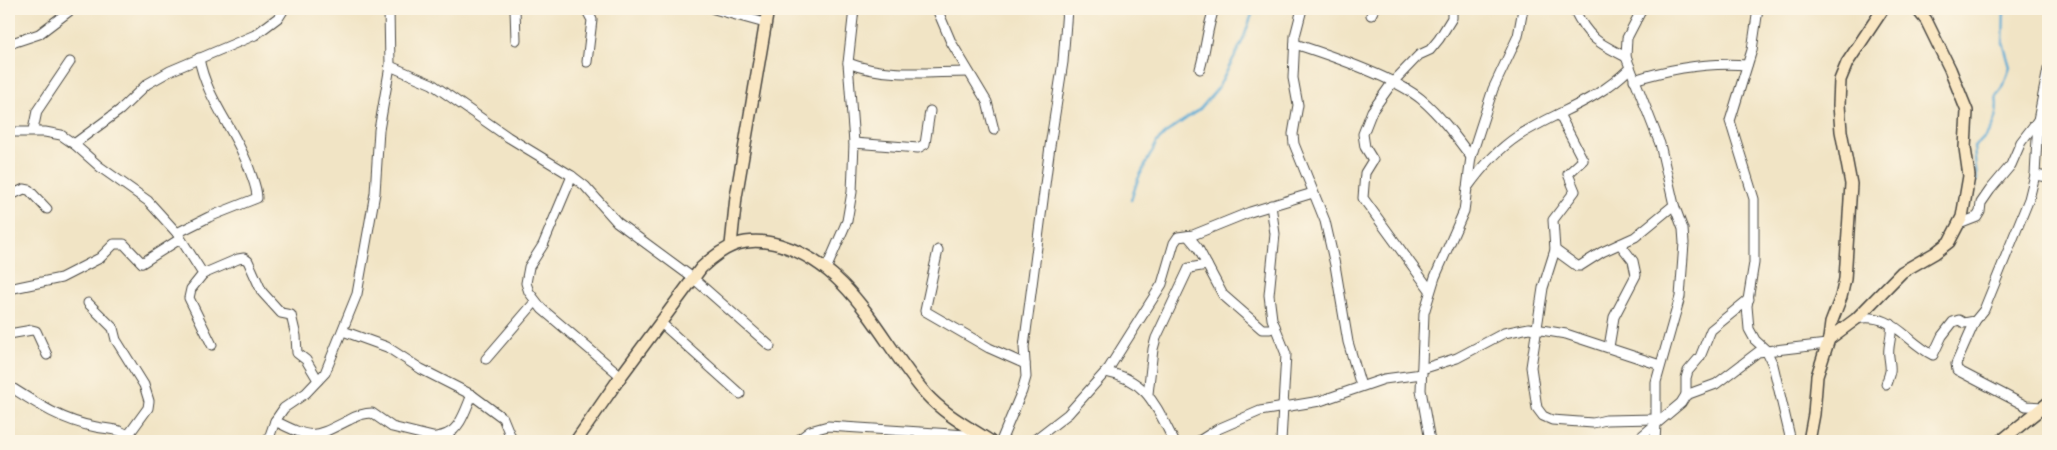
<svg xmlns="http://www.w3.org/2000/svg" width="2057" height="450" viewBox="0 0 2057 450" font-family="'Libre Caslon Text',serif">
  <rect width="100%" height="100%" fill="#fcf5e5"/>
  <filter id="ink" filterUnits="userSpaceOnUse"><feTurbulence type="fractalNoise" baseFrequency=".02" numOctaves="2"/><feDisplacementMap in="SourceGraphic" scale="10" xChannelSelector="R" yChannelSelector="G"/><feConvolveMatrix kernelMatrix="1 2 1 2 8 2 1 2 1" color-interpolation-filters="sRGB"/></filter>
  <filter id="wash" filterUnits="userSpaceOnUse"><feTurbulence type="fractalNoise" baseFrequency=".0096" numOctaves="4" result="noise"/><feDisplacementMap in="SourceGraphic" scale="20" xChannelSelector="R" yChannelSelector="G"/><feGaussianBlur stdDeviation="1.12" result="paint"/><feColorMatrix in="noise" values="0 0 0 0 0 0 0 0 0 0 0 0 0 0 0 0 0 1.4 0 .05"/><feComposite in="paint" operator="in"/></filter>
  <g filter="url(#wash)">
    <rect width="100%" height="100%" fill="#f1e4c5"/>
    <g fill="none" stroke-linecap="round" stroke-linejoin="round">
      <g stroke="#59a8d3" stroke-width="2.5">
        <path d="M 1972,191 L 1977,179 L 1974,147 C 1990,135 2000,117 1996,96 L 2003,87 L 2010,67 L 2003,43 L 2004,9"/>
        <path d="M 1131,200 L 1138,179 L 1157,142 L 1167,132 L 1200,109 L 1218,88 L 1242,42 L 1254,9"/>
      </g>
    </g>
  </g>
  <g filter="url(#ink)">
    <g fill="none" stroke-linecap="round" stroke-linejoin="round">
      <defs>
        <g id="street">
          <path d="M 515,9 L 516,40"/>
          <path d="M 586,9 L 592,20 L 587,62"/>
          <path d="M 714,9 L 765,23"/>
          <path d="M 937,9 L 951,42 L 987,102 L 994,130"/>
          <path d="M 1302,9 L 1295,36 L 1293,78 L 1298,105 L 1293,134 L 1294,144 L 1325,221 L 1335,265 L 1348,342 L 1361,386"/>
          <path d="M 1574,9 C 1588,38 1598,43 1626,57"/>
          <path d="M 1758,9 L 1752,50 L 1730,121 L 1754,199 L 1754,263 L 1747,306 L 1749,329 L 1755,340 L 1766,350 L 1773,365 L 1791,441"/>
          <path d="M 1371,15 L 1374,9"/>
          <path d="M 9,44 L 39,34 L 72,9"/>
          <path d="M 1295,44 C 1329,55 1394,77 1421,99 C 1441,116 1456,137 1471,157"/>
          <path d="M 848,63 C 887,78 927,72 968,72"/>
          <path d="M 390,66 L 432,84 L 508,137 L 572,176 L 585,186 L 617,222 L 693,278 L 770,346"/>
          <path d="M 1200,69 C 1206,49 1207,28 1214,9"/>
          <path d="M 1634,80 C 1672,68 1707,62 1747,65"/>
          <path d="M 1559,114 L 1583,160 L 1568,174 L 1575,191 L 1553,220 L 1555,250 L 1543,288 L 1531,367 L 1537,408 L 1543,416 L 1552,420 L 1593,423 L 1606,420 L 1656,419"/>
          <path d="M 33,130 L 37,111 L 70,62"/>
          <path d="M 9,132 L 45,132 L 61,135 L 74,144 L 100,167 L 148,201 L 177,233 L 203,274 L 191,289 L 189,298 L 212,345"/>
          <path d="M 854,143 L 918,148 L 925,144 L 930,111"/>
          <path d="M 74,144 L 120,110 L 147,84 L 170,71 L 255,35 L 279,17 L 284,9"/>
          <path d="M 2035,175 L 2048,177"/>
          <path d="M 572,176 L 543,245 L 529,267 L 526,283 L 529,292 L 542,309 L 621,376"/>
          <path d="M 1467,188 C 1482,167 1497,150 1518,136 C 1557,111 1595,103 1630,68"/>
          <path d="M 9,196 L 24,189 L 29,190 L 47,209"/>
          <path d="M 1271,205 L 1275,234 L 1269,295 L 1272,319 L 1286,354 L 1281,441"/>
          <path d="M 1959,224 L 1977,217 L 1980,212 L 1981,203 L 1990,190 L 2011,165 L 2021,142 L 2038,120"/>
          <path d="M 177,233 L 209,217 L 257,198 C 257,188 253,180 250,171 C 237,132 206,99 199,58"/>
          <path d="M 1188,236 L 1198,248 L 1223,295 L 1262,329 L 1270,329 L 1275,326"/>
          <path d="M 938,250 L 925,311 L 989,348 L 1025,364"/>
          <path d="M 1555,250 L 1577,266 L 1580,266 L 1602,252 L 1635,237 L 1674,205"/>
          <path d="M 827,267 L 847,221 L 852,192 L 854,143 L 848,63 L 854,9"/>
          <path d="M 203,274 L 238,259 L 244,258 L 248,261 L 262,292 L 281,313 L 291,315 L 296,336 L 297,353 L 306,360 L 318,380"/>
          <path d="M 9,289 L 61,278 L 100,258 L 114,244 L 124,244 L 142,263 L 180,239"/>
          <path d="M 1430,290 L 1363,198 L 1365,173 L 1373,160 L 1365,147 L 1363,134 L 1372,111 L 1392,83 L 1419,55 L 1430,50 L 1439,39 L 1452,18 L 1452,9"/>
          <path d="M 88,303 L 113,328 L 116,340 L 144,385 L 149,401 L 148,408 L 124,441"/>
          <path d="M 1856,319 C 1892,311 1905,341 1933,355 L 1942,336 L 1953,322 L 1959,320 L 1964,323 L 1975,321 L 1984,310 L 2029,199 L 2035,175 L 2038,120 L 2048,69"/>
          <path d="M 1975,321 L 1956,364 L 1957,370 L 2026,406 L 2043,407"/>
          <path d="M 660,322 L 740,394"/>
          <path d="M 343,331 L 387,347 L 421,369 L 472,395 L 503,418 L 510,435"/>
          <path d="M 9,334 L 32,330 L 36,331 L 47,355"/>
          <path d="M 1609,347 L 1614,317 L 1636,275 L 1633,261 L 1620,244"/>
          <path d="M 486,359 L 535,302"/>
          <path d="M 1422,369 L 1457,358 L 1504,333 L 1529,328 L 1566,334 L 1660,365"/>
          <path d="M 1106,372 C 1148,380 1156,407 1174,441"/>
          <path d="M 1886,384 C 1891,370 1891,371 1889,357 C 1887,346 1893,336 1891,324"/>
          <path d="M 9,386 C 37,404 63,421 96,427 C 111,430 123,428 134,441"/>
          <path d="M 1148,394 L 1153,349 L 1156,338 L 1189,268 L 1207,265"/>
          <path d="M 1686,395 L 1686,378 L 1688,371 L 1700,357 L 1711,330 L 1749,299"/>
          <path d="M 275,421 C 313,440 313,438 349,420 C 356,416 363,413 372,413 L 392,427 L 433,437"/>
          <path d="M 268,441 L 275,421 L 284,408 L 306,393 L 325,373 L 357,294 L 375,193 L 379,130 L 390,66 L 389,9"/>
          <path d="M 425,441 C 431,436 439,438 447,434 C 461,428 466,408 472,395"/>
          <path d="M 797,441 L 810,431 L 828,426 L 982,436"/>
          <path d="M 1001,441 L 1022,391 L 1026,377 L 1024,347 L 1050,146 L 1063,62 L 1067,9"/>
          <path d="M 1033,441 L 1068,414 L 1109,368 L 1162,284 L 1174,243 L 1178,237 L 1193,235 L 1250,212 L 1313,193"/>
          <path d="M 1199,441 L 1218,429 L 1260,411 L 1320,401 L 1384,379 L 1422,374"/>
          <path d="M 1430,441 L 1421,390 L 1424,313 L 1435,277 L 1464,211 L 1471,157 L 1493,89 L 1518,36 L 1523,9"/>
          <path d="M 1636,441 L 1656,424 L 1656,382 L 1680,297 L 1684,243 L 1683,229 L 1674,205 L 1660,144 L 1626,57 L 1627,38 L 1642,9"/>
          <path d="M 1655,441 L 1656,424 L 1681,403 L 1686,395 L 1716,384 L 1758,352 L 1827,344"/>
        </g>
        <g id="secondary">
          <path d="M 731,245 L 736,197 L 768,9"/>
          <path d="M 1829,339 L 1831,323 L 1841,297 L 1845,279 L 1851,184 L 1841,131 L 1839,105 L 1840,80 L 1847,63 L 1883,9"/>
          <path d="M 576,441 L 621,376 L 701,268 C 725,245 746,235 780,245 C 853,267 879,340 926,394 C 944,414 967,426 990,441"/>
          <path d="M 1809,441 L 1814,414 L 1817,376 L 1829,339 L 1856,319 L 1902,272 L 1935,253 L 1949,242 L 1962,217 L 1969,176 L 1965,148 L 1967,111 L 1950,69 L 1926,20 L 1917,9"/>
          <path d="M 2001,441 L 2048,403"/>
        </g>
      </defs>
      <use href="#street" stroke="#494742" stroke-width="11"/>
      <use href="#secondary" stroke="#494742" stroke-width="14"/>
      <use href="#street" stroke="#fff" stroke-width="9"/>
      <use href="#secondary" stroke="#fae7c3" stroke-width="11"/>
    </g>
  </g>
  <rect width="2057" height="450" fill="none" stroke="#fcf5e5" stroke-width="30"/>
</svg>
